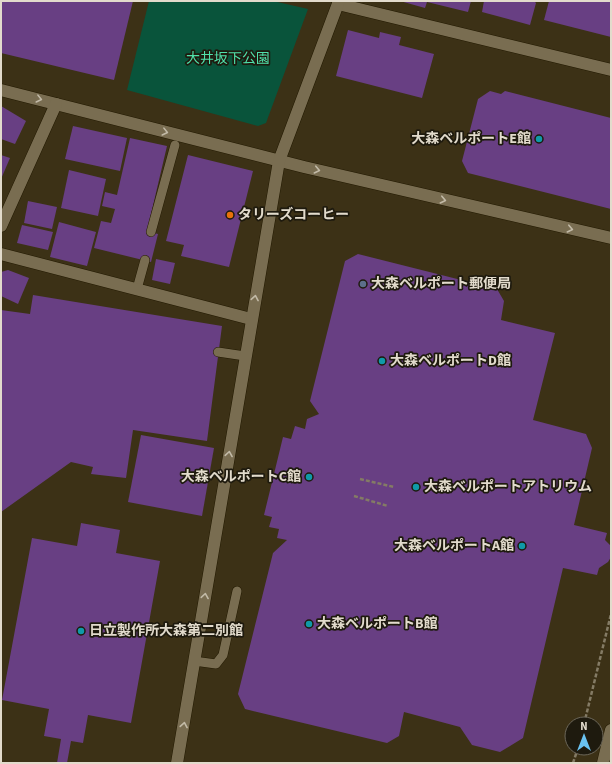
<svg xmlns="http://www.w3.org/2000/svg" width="612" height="764" viewBox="0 0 612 764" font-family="'Source Sans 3','Noto Sans JP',sans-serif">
  <rect width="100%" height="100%" fill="#3c3116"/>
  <path fill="#09543b" d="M 149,1 L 273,1 L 308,9 L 266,123 L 258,126 L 127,90 Z"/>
  <g fill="#683f83">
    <path d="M 1,1 L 133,1 L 114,80 L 1,53 Z"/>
    <path d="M 400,1 L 471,1 L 468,12 L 427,2 L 425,8 Z"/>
    <path d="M 484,1 L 534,1 L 536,3 L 530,25 L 482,12 Z"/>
    <path d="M 549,1 L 611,1 L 611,37 L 544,20 Z"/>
    <path d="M 348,30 L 379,38 L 380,32 L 401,37 L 399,45 L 434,54 L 422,98 L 336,76 Z"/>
    <path d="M 490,91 L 501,94 L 505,91 L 611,118 L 611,209 L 468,173 L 462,161 L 478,99 Z"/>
    <path d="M 1,106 L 26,121 L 15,144 L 1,139 Z"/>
    <path d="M 73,126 L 127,138 L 120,171 L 65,159 Z"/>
    <path d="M 130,138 L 167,146 L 147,231 L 158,234 L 151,262 L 94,248 L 101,221 L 111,223 L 115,209 L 102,206 L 105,192 L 117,195 Z"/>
    <path d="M 1,155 L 10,158 L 1,179 Z"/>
    <path d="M 188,155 L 253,171 L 229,267 L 181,256 L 184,245 L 166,241 Z"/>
    <path d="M 69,170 L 106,179 L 98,216 L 61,208 Z"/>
    <path d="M 28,201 L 57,207 L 52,229 L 24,223 Z"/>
    <path d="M 59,222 L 96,232 L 87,266 L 50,257 Z"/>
    <path d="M 22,225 L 53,232 L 48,250 L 17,243 Z"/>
    <path d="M 358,254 L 497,289 L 504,301 L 501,320 L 555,333 L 533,420 L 586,434 L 592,448 L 574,525 L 607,533 L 605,540 L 610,545 L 611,557 L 608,562 L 599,568 L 597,575 L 563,568 L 523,738 L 500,752 L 472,745 L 460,727 L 404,712 L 399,736 L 387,743 L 245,709 L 238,694 L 273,553 L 287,540 L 277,538 L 279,529 L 269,527 L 272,517 L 264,515 L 283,437 L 291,439 L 295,426 L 305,429 L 307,419 L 319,414 L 310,401 L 345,261 Z"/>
    <path d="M 156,259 L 175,263 L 170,284 L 152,280 Z"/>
    <path d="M 8,270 L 29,278 L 18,304 L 1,296 L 1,272 Z"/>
    <path d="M 33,295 L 222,326 L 207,441 L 133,430 L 126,478 L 91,474 L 93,467 L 71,462 L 1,512 L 1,310 L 30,314 Z"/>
    <path d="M 141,435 L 214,448 L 202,516 L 128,502 Z"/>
    <path d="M 81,523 L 120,530 L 116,553 L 160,561 L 131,723 L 88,715 L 83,743 L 71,741 L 67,763 L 57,763 L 61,739 L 44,736 L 49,709 L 2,700 L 32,538 L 77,546 Z"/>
  </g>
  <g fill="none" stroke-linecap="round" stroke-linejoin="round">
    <defs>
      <g id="service">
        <path d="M 151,232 L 175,145"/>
        <path d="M 137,289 L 145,260"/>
        <path d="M 218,352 L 245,356"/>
        <path d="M 194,661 L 216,664 L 223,655 L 237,591"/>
      </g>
      <g id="minor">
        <path d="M 338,4 L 611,70"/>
        <path d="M 1,90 L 304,167 L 611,238"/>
        <path d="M 1,226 L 56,104"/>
        <path d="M 1,254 L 251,319"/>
        <path d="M 177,763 L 279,161 L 339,1"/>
      </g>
      <path id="tertiary" d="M 603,763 L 611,730"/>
    </defs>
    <use href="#service" stroke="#221900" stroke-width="10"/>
    <use href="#minor" stroke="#221900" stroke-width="13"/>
    <use href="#tertiary" stroke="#221900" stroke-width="13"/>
    <g stroke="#847b65" stroke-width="2.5" stroke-dasharray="4 2" stroke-linecap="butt">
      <path d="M 360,479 L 394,487"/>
      <path d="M 354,496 L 388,506"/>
      <path d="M 584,724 L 611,614"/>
      <path d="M 573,763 L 578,748"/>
    </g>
    <use href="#service" stroke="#796d51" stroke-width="9"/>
    <use href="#minor" stroke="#796d51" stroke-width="12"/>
    <use href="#tertiary" stroke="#796d51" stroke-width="12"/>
  </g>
  <defs><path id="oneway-chevron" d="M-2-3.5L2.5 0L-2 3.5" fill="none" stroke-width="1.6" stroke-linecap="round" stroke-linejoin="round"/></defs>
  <g stroke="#c2baa7">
    <use href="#oneway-chevron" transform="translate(39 99) rotate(14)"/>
    <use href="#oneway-chevron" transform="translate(165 132) rotate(14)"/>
    <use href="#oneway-chevron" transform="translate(317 170) rotate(13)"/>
    <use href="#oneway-chevron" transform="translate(443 200) rotate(13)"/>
    <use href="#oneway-chevron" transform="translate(570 229) rotate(13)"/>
    <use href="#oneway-chevron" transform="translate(255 298) rotate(-80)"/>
    <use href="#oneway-chevron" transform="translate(229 454) rotate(-81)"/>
    <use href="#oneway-chevron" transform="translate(205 596) rotate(-81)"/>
    <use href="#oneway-chevron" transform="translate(184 725) rotate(-80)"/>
  </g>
  <g fill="#0f9aa8" stroke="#1e1a0e" stroke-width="1.5">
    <circle cx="539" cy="139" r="4"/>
    <circle cx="382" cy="361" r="4"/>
    <circle cx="309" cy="477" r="4"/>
    <circle cx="416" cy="487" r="4"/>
    <circle cx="522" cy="546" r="4"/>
    <circle cx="309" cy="624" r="4"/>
    <circle cx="81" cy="631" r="4"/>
  </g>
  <circle fill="#e8710a" stroke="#1e1a0e" stroke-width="1.5" cx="230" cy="215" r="4"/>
  <circle fill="#5c6f8a" stroke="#1e1a0e" stroke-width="1.5" cx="363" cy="284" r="4"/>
  <g text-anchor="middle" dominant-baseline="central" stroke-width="3.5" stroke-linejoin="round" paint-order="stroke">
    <g font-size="14" fill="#50e0aa" stroke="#1e1a0e">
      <text x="228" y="59">大井坂下公園</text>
    </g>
    <g font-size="14" font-weight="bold" fill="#e2dbcc" stroke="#1e1a0e" text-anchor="start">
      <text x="531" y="139" text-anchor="end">大森ベルポートE館</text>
      <text x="238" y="215">タリーズコーヒー</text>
      <text x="371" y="284">大森ベルポート郵便局</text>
      <text x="390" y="361">大森ベルポートD館</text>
      <text x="301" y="477" text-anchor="end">大森ベルポートC館</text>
      <text x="424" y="487">大森ベルポートアトリウム</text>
      <text x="514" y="546" text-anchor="end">大森ベルポートA館</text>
      <text x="317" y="624">大森ベルポートB館</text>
      <text x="89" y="631">日立製作所大森第二別館</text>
    </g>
  </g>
  <rect width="612" height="764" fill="none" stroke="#e2dbcc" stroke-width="4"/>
  <g transform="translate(584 736)"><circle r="19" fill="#1e1a0e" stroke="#6c675a"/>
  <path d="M0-3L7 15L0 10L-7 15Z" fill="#6ac3f1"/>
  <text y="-6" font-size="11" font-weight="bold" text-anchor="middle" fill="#e2dbcc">N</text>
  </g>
</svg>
